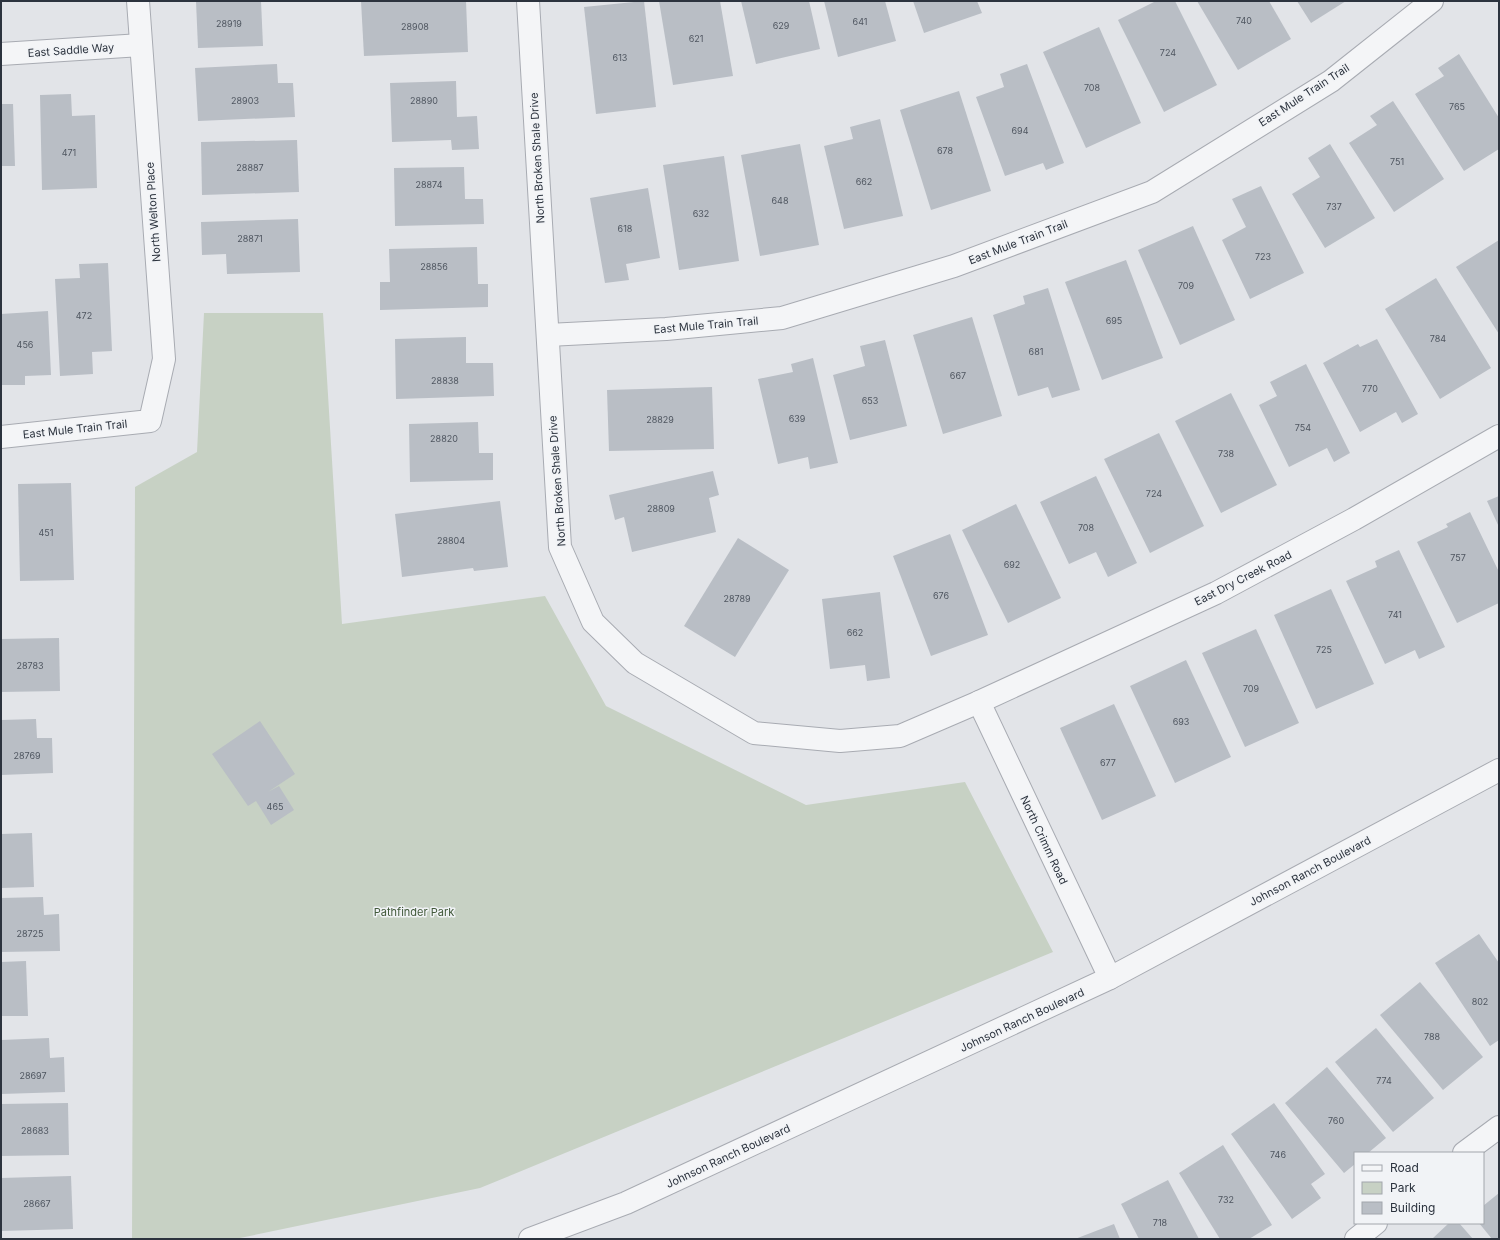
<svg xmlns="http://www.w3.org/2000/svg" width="1500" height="1240" viewBox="0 0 1500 1240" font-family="Inter,sans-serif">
  <rect width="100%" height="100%" fill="#e2e4e8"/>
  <path fill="#c7d1c4" d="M 204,313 L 323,313 L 342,624 L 545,596 L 606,706 L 806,805 L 965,782 L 1053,952 L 480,1188 L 235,1239 L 132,1239 L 135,487 L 197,452 Z"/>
  <g fill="#b9bec5">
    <path d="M 196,1 L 261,1 L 263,46 L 198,48 Z"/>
    <path d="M 361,1 L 466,1 L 468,52 L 364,56 Z"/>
    <path d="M 644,1 L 656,107 L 596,114 L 584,7 Z"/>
    <path d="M 659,1 L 720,1 L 733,76 L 673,85 Z"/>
    <path d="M 741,1 L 809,1 L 820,49 L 756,64 Z"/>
    <path d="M 824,1 L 885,1 L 896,41 L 838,57 Z"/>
    <path d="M 913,1 L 977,1 L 982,13 L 924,33 Z"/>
    <path d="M 1156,1 L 1175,1 L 1217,85 L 1164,112 L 1118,20 Z"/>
    <path d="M 1197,1 L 1269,1 L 1291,39 L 1238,70 Z"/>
    <path d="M 1297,1 L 1346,1 L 1311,23 Z"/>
    <path d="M 1099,27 L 1141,123 L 1086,148 L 1043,52 Z"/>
    <path d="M 1459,54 L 1499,118 L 1499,149 L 1464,171 L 1415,94 L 1444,76 L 1438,68 Z"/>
    <path d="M 277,64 L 278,83 L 293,83 L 295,117 L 198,121 L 195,68 Z"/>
    <path d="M 1027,64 L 1064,163 L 1046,170 L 1043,163 L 1005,176 L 976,97 L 1004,87 L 1000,74 Z"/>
    <path d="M 456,81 L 457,117 L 477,116 L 479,149 L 452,150 L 451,140 L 392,142 L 390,83 Z"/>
    <path d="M 959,91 L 991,191 L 931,210 L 900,110 Z"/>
    <path d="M 71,94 L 72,116 L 95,115 L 97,188 L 42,190 L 40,95 Z"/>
    <path d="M 1393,101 L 1444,179 L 1394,212 L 1349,143 L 1377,125 L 1370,116 Z"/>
    <path d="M 1,104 L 13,104 L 15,166 L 1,166 Z"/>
    <path d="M 880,119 L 903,216 L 844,229 L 824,146 L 853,139 L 850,127 Z"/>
    <path d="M 297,140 L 299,192 L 202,195 L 201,142 Z"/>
    <path d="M 800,144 L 819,245 L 760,256 L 741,155 Z"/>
    <path d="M 1330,144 L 1375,218 L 1325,248 L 1292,194 L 1320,177 L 1308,158 Z"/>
    <path d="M 724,156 L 739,261 L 679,270 L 663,165 Z"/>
    <path d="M 464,167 L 465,199 L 483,199 L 484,224 L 395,226 L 394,168 Z"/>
    <path d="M 1261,186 L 1304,273 L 1250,299 L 1222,240 L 1246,227 L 1232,199 Z"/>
    <path d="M 648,188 L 660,258 L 626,264 L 629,280 L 605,283 L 590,198 Z"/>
    <path d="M 298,219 L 300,272 L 227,274 L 226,254 L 202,255 L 201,222 Z"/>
    <path d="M 1193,226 L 1235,320 L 1180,345 L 1138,250 Z"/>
    <path d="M 1499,240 L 1499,334 L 1456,267 Z"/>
    <path d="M 477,247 L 478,284 L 488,284 L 488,307 L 380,310 L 380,282 L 390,282 L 389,249 Z"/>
    <path d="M 1126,260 L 1163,358 L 1102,380 L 1065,282 Z"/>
    <path d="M 108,263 L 112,351 L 92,352 L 93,374 L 60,376 L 55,279 L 80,278 L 79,264 Z"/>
    <path d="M 1436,278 L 1491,368 L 1440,399 L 1385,309 Z"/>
    <path d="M 1048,288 L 1080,390 L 1052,398 L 1048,387 L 1018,396 L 993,315 L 1025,304 L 1023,296 Z"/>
    <path d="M 48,311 L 51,375 L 25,376 L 25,385 L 1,385 L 1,314 Z"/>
    <path d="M 972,317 L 1002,416 L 943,434 L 913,335 Z"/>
    <path d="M 466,337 L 466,363 L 493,363 L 494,396 L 396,399 L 395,339 Z"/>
    <path d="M 1377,339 L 1418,414 L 1402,423 L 1396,412 L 1360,432 L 1323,363 L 1358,344 L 1360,347 Z"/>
    <path d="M 885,340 L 907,426 L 850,440 L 833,375 L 865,366 L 860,346 Z"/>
    <path d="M 813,358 L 838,463 L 810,469 L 808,457 L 778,464 L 758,379 L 793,372 L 791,364 Z"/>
    <path d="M 1306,364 L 1350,453 L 1334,462 L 1327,448 L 1289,467 L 1259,405 L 1277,396 L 1270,382 Z"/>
    <path d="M 712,387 L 714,449 L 609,451 L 607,390 Z"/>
    <path d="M 1231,393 L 1277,485 L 1221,513 L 1175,421 Z"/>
    <path d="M 478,422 L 479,453 L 493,453 L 493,480 L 410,482 L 409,424 Z"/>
    <path d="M 1159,433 L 1204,526 L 1150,553 L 1104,459 Z"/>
    <path d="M 713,471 L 719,495 L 709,498 L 716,532 L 632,552 L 624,517 L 615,520 L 609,495 Z"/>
    <path d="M 1096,476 L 1137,563 L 1108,577 L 1096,552 L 1069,564 L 1040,502 Z"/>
    <path d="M 71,483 L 74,580 L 20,581 L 18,484 Z"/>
    <path d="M 1499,496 L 1499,527 L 1487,501 Z"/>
    <path d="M 500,501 L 508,567 L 474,571 L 473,568 L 402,577 L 395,514 Z"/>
    <path d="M 1016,504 L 1061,598 L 1008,623 L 962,530 Z"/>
    <path d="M 1470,512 L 1499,572 L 1499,603 L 1457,623 L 1417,542 L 1448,527 L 1446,524 Z"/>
    <path d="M 950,534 L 988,635 L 931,656 L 893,556 Z"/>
    <path d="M 738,538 L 789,570 L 735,657 L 684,626 Z"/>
    <path d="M 1399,550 L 1445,647 L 1419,659 L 1415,650 L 1385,664 L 1346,581 L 1377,567 L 1375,561 Z"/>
    <path d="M 1331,589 L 1374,684 L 1316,709 L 1274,615 Z"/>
    <path d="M 880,592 L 890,678 L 867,681 L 865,665 L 830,669 L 822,599 Z"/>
    <path d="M 1256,629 L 1299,723 L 1245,747 L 1202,653 Z"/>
    <path d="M 59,638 L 60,691 L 1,692 L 1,639 Z"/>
    <path d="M 1186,660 L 1231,757 L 1175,783 L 1130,686 Z"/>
    <path d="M 1114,704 L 1156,796 L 1102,820 L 1060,728 Z"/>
    <path d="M 36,719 L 37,738 L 52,738 L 53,773 L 1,775 L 1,720 Z"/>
    <path d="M 260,721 L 295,774 L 268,792 L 279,786 L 294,810 L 271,825 L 256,801 L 248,806 L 212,754 Z"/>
    <path d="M 32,833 L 34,887 L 1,888 L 1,834 Z"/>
    <path d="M 43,897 L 44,915 L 59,914 L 60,951 L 1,952 L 1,898 Z"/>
    <path d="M 1479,934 L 1499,963 L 1499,1040 L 1490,1046 L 1435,963 Z"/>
    <path d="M 26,961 L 28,1016 L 1,1016 L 1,962 Z"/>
    <path d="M 1420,982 L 1483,1057 L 1443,1090 L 1380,1015 Z"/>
    <path d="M 1376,1028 L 1434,1098 L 1393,1132 L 1335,1062 Z"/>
    <path d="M 49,1038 L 50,1058 L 64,1057 L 65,1092 L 1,1094 L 1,1040 Z"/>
    <path d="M 1327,1067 L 1386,1138 L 1368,1153 L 1355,1153 L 1355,1164 L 1344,1173 L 1285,1103 Z"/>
    <path d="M 68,1103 L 69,1155 L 1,1156 L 1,1104 Z"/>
    <path d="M 1274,1103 L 1325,1174 L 1311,1184 L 1321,1198 L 1292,1219 L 1231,1134 Z"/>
    <path d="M 1223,1145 L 1272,1225 L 1249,1239 L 1220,1239 L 1179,1173 Z"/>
    <path d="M 71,1176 L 73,1229 L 1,1231 L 1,1178 Z"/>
    <path d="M 1168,1180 L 1199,1239 L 1139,1239 L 1121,1204 Z"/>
    <path d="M 1499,1193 L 1499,1239 L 1492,1239 L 1479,1223 L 1483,1223 L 1483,1206 Z"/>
    <path d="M 1449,1223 L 1459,1223 L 1473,1239 L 1432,1239 Z"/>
    <path d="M 1114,1224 L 1120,1239 L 1075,1239 Z"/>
  </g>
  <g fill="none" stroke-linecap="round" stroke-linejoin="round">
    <defs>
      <g id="minor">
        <path d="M 528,1 L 560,547 L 593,622 L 635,663 L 754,733 L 840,741 L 900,736 L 979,702 L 1216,593 L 1354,519 L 1499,436"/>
        <path d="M 1,54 L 141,45"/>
        <path d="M 548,335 L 666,329 L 782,318 L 954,266 L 1152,192 L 1331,81 L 1432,1"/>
        <path d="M 1,437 L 150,421 L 164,359 L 138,1"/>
        <path d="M 979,702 L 1110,978"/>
        <path d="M 1464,1153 L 1499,1127"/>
        <path d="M 1356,1239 L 1376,1223"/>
      </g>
      <path id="tertiary" d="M 530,1239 L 626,1203 L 1110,978 L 1499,770"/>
    </defs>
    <use href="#minor" stroke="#a8abb2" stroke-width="24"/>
    <use href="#tertiary" stroke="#a8abb2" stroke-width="24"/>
    <use href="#minor" stroke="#f4f5f7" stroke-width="22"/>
    <use href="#tertiary" stroke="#f4f5f7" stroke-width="22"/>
  </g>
  <g text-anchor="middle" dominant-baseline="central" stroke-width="3" stroke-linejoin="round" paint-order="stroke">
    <g font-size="9" fill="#4f5660">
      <text x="1244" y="20">740</text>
      <text x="860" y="21">641</text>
      <text x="229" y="23">28919</text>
      <text x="781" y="25">629</text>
      <text x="415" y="26">28908</text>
      <text x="696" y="38">621</text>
      <text x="1168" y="52">724</text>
      <text x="620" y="57">613</text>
      <text x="1092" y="87">708</text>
      <text x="245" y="100">28903</text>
      <text x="424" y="100">28890</text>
      <text x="1457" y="106">765</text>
      <text x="1020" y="130">694</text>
      <text x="945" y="150">678</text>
      <text x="69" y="152">471</text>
      <text x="1397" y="161">751</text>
      <text x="250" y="167">28887</text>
      <text x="864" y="181">662</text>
      <text x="429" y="184">28874</text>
      <text x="780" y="200">648</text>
      <text x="1334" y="206">737</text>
      <text x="701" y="213">632</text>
      <text x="625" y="228">618</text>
      <text x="250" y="238">28871</text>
      <text x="1263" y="256">723</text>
      <text x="434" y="266">28856</text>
      <text x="1186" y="285">709</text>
      <text x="84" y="315">472</text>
      <text x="1114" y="320">695</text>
      <text x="1438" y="338">784</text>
      <text x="25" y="344">456</text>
      <text x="1036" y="351">681</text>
      <text x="958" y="375">667</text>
      <text x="445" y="380">28838</text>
      <text x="1370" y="388">770</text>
      <text x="870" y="400">653</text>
      <text x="797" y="418">639</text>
      <text x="660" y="419">28829</text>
      <text x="1303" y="427">754</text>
      <text x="444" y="438">28820</text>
      <text x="1226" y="453">738</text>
      <text x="1154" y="493">724</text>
      <text x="661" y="508">28809</text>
      <text x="1086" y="527">708</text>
      <text x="46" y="532">451</text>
      <text x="451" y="540">28804</text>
      <text x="1458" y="557">757</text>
      <text x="1012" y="564">692</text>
      <text x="941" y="595">676</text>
      <text x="737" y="598">28789</text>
      <text x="1395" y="614">741</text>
      <text x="855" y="632">662</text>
      <text x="1324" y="649">725</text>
      <text x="30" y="665">28783</text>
      <text x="1251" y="688">709</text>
      <text x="1181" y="721">693</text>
      <text x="27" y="755">28769</text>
      <text x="1108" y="762">677</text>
      <text x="275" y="806">465</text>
      <text x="30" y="933">28725</text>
      <text x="1480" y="1001">802</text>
      <text x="1432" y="1036">788</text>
      <text x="33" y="1075">28697</text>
      <text x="1384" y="1080">774</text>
      <text x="1336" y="1120">760</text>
      <text x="35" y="1130">28683</text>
      <text x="1278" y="1154">746</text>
      <text x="1226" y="1199">732</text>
      <text x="37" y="1203">28667</text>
      <text x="1160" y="1222">718</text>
    </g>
    <g font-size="11" fill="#2c333e" stroke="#f1f3f6">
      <text transform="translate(71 50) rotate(-4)">East Saddle Way</text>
      <text transform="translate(1304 95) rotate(-33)">East Mule Train Trail</text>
      <text transform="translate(537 158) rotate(-93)">North Broken Shale Drive</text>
      <text transform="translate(153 212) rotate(-94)">North Welton Place</text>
      <text transform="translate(1018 242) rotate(-21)">East Mule Train Trail</text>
      <text transform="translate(706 325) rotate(-5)">East Mule Train Trail</text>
      <text transform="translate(75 429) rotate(-6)">East Mule Train Trail</text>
      <text transform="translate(557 481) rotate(-94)">North Broken Shale Drive</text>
      <text transform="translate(1243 578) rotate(-27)">East Dry Creek Road</text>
      <text transform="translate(1044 840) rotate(65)">North Crimm Road</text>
      <text transform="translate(1310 871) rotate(-28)">Johnson Ranch Boulevard</text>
      <text transform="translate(1022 1020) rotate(-25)">Johnson Ranch Boulevard</text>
      <text transform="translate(728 1156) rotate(-25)">Johnson Ranch Boulevard</text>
    </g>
    <g font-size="11" fill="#41593a" stroke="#f1f3f6">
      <text x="414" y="912">Pathfinder Park</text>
    </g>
  </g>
  <rect width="1500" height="1240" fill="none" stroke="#2c333e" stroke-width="4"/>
  <rect x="1354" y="1152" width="130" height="72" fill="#f1f3f6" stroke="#a2a6ac"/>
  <rect x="1362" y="1165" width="20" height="6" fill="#f4f5f7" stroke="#a2a6ac"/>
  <text x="1390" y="1172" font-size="12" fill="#2c333e">Road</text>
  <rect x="1362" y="1182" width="20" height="12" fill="#c7d1c4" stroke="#a2a6ac"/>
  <text x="1390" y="1192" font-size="12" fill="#2c333e">Park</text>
  <rect x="1362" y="1202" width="20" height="12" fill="#b9bec5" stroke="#a2a6ac"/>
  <text x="1390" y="1212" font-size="12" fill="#2c333e">Building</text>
</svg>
